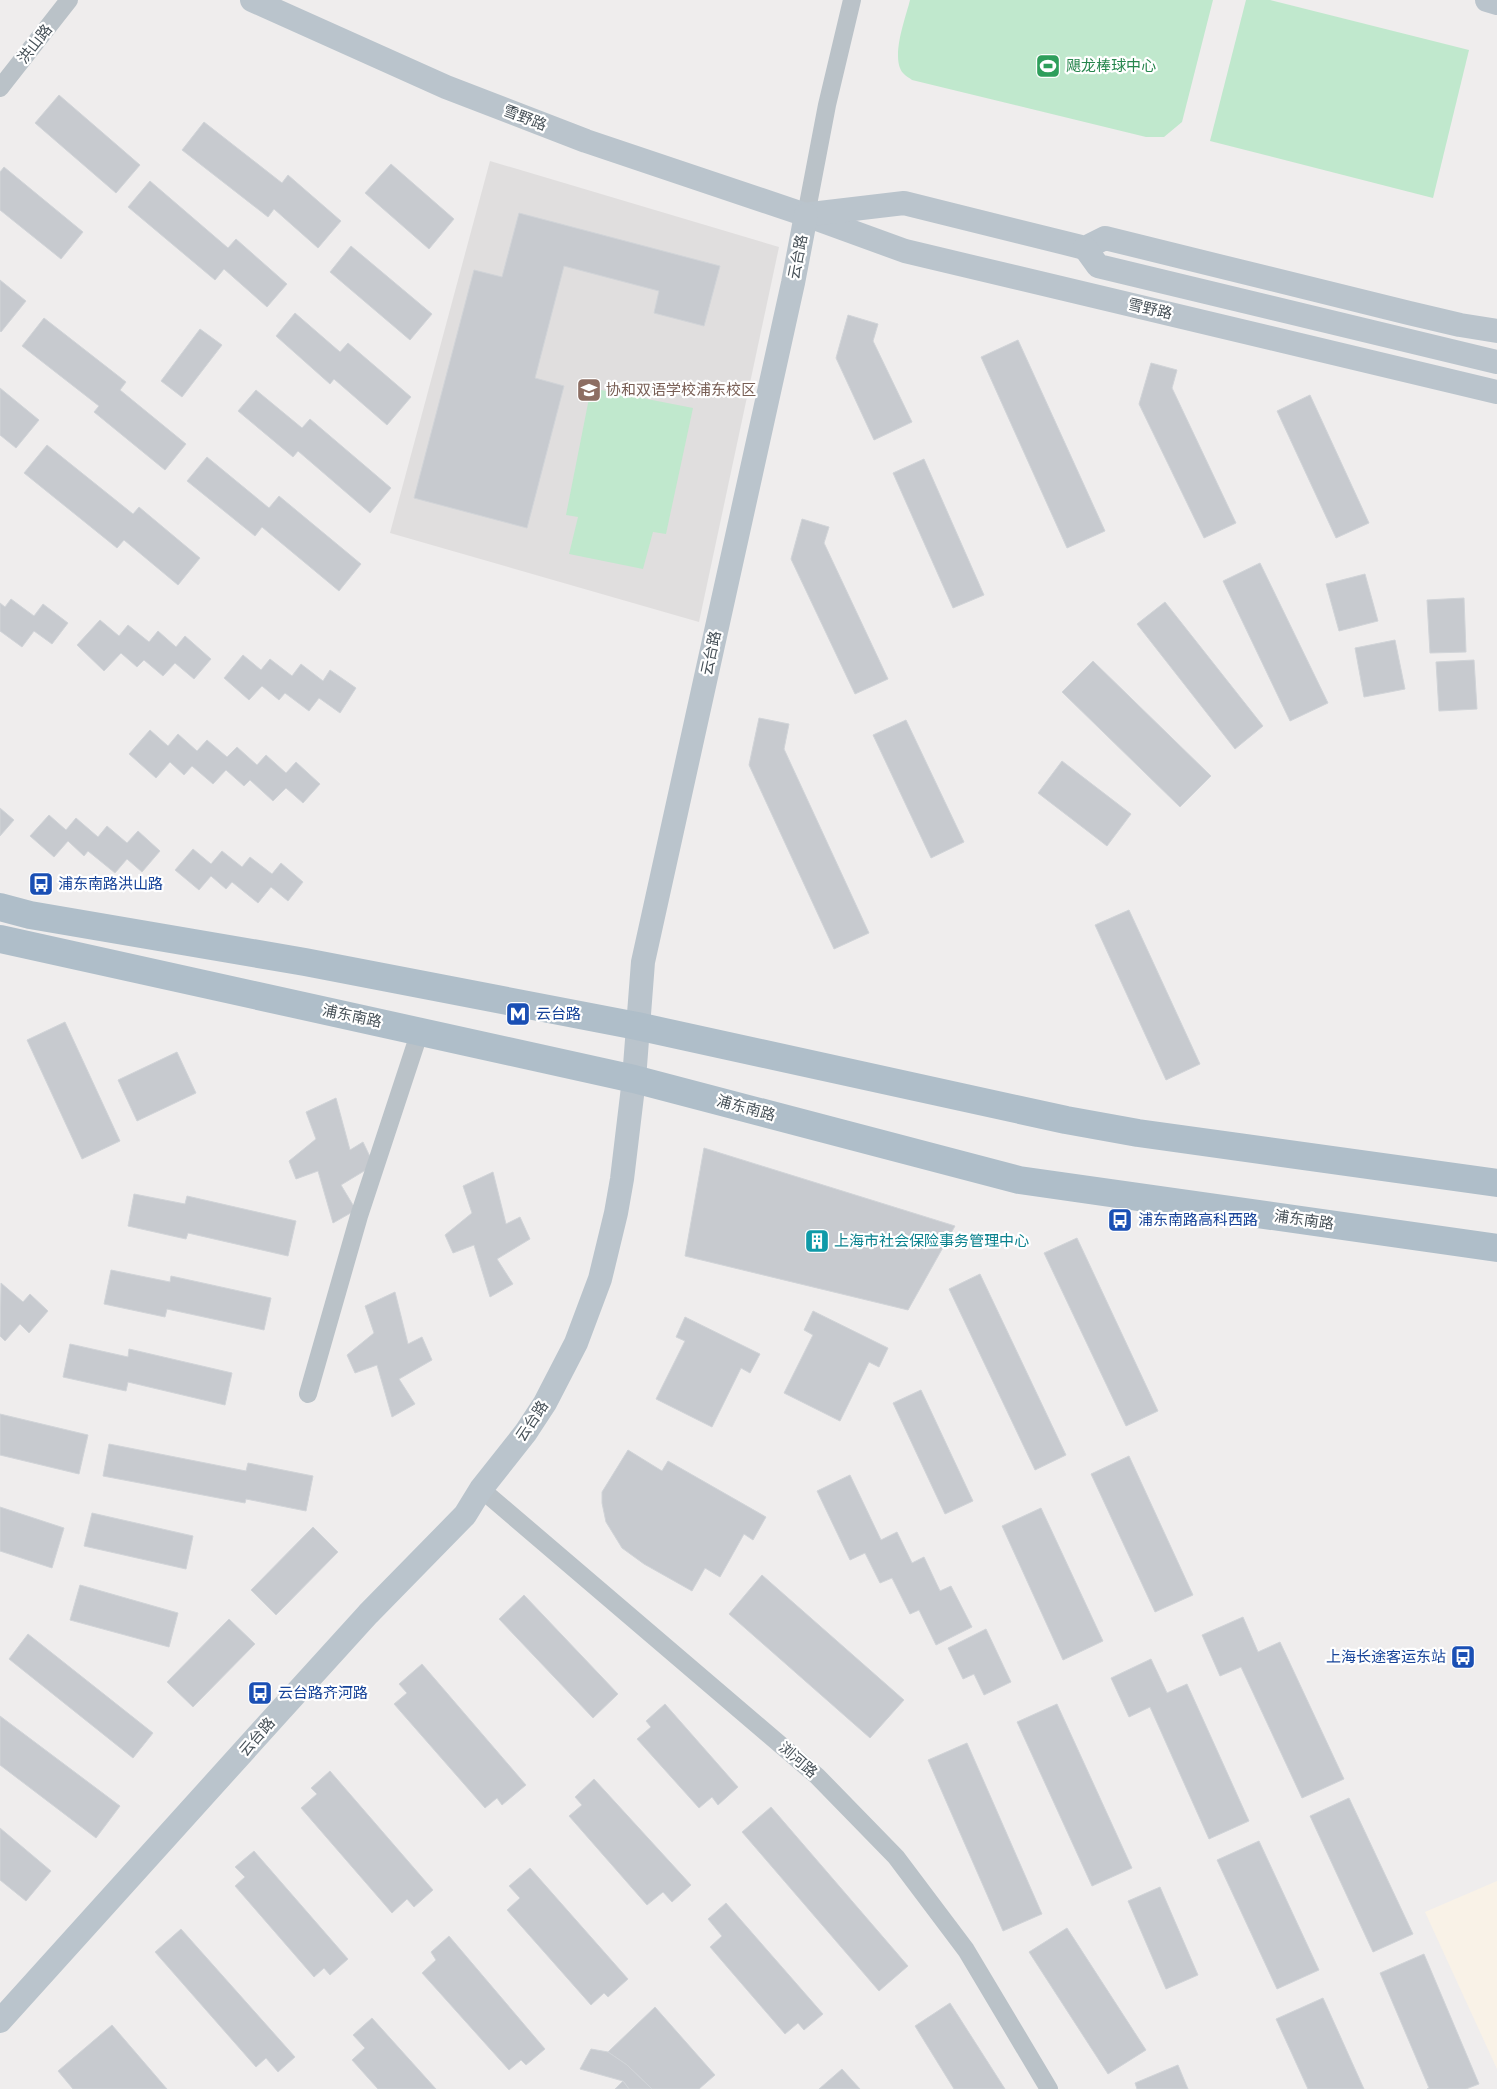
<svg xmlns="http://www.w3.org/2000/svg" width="1497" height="2089" viewBox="0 0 1497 2089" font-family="Raleway,'Noto Sans SC',sans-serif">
  <rect width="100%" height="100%" fill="#efeded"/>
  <path fill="#f9f2e7" d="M 1497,1881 L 1497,2069 L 1425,1912 Z"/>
  <path fill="#e0dede" d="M 490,161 L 779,247 L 699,622 L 390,533 Z"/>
  <g fill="#c0e8cd">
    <path d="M 910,0 L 1213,0 L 1182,122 L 1164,137 L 1146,137 L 912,80 C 910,78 905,76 903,73 C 890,58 906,17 910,0 Z"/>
    <path d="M 1246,0 L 1270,0 L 1469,50 L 1433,198 L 1210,141 Z"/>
    <path d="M 591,388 L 693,408 L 666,534 L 653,532 L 643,569 L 569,554 L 578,517 L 566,515 Z"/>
  </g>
  <g fill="#c7cacf" stroke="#d1d4d8">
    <path d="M 59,95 L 140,165 L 116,193 L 35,123 Z"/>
    <path d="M 204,122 L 282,183 L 288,175 L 341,221 L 318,248 L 274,209 L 268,217 L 182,150 Z"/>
    <path d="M 391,164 L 454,219 L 429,249 L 365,193 Z"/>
    <path d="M 4,167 L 83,232 L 61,259 L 0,210 L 0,172 Z"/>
    <path d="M 150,181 L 228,248 L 236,239 L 287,284 L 267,307 L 224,269 L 215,280 L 128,207 Z"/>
    <path d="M 519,213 L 720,266 L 704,326 L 654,313 L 659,291 L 564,266 L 535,378 L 564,386 L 527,528 L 414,498 L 474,270 L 502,277 Z"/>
    <path d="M 351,246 L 432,314 L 410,340 L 330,272 Z"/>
    <path d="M 0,280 L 26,301 L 1,332 L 0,331 Z"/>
    <path d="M 295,313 L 340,352 L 348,343 L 411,397 L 387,425 L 334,379 L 330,384 L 276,336 Z"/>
    <path d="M 848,315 L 878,324 L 873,341 L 912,422 L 874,440 L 836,358 Z"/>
    <path d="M 44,318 L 126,382 L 120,390 L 186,444 L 165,470 L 94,412 L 99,406 L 22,346 Z"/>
    <path d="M 200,329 L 222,345 L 182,397 L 161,381 Z"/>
    <path d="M 1018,340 L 1105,531 L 1067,548 L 981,357 Z"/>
    <path d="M 1151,363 L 1177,370 L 1172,388 L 1236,523 L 1204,538 L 1139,404 Z"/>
    <path d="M 0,388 L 39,420 L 16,448 L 0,435 Z"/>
    <path d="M 256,390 L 302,428 L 310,419 L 391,488 L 370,513 L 298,451 L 293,457 L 238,411 Z"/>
    <path d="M 1310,395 L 1369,523 L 1336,538 L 1277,411 Z"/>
    <path d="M 47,445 L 133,514 L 139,507 L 200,558 L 178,585 L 124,540 L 117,548 L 24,473 Z"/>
    <path d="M 207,457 L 269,508 L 279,496 L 361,564 L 339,591 L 262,527 L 255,536 L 187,481 Z"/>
    <path d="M 924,459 L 984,595 L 953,608 L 893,473 Z"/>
    <path d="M 802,519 L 829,527 L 824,543 L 888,679 L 855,694 L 791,559 Z"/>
    <path d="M 1260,563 L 1328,703 L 1290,721 L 1223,581 Z"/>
    <path d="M 1365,574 L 1378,621 L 1339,631 L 1326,584 Z"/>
    <path d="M 1464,598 L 1466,652 L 1430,653 L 1427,600 Z"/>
    <path d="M 11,599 L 34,616 L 43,604 L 68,623 L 52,644 L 34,631 L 22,647 L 0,631 L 0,603 L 5,607 Z"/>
    <path d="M 1165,602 L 1263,726 L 1235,749 L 1137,624 Z"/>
    <path d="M 100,620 L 119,636 L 128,625 L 149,642 L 158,631 L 176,647 L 185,636 L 211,659 L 194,679 L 175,663 L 163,676 L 144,660 L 137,667 L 121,653 L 104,671 L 77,645 Z"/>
    <path d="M 1395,640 L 1405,689 L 1364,697 L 1355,648 Z"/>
    <path d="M 243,655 L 261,670 L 270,659 L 292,676 L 301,664 L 323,681 L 330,670 L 356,688 L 340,713 L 319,698 L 309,711 L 285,693 L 279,700 L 262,686 L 249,700 L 224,678 Z"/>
    <path d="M 1474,660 L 1477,709 L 1439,711 L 1436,662 Z"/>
    <path d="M 1093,661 L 1211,776 L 1180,807 L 1062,692 Z"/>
    <path d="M 759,718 L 789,724 L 784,749 L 869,933 L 834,949 L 749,765 Z"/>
    <path d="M 906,720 L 964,842 L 931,858 L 873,735 Z"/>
    <path d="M 150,730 L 168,746 L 178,734 L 197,751 L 207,740 L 227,757 L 237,747 L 257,765 L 266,755 L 286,773 L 296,762 L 320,784 L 303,803 L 286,788 L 273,801 L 250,780 L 244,786 L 226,770 L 213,784 L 192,766 L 184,775 L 170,762 L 156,778 L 129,754 Z"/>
    <path d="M 1062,761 L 1131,814 L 1107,846 L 1038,793 Z"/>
    <path d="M 0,808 L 14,820 L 0,836 Z"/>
    <path d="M 49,815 L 66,830 L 76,818 L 98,837 L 107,826 L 127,843 L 138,831 L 160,851 L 142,872 L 127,859 L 115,873 L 88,851 L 84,856 L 68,841 L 54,857 L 30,836 Z"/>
    <path d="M 193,849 L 211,864 L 222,851 L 242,867 L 250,857 L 272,874 L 281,863 L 303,882 L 288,901 L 271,887 L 258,903 L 232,882 L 226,889 L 211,876 L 199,890 L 175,870 Z"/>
    <path d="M 1129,910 L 1200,1064 L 1166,1080 L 1095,925 Z"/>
    <path d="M 65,1022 L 120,1141 L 82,1159 L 27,1040 Z"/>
    <path d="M 177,1052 L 196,1093 L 137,1121 L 118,1080 Z"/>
    <path d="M 336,1098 L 350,1150 L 363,1142 L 374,1165 L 341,1185 L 356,1210 L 333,1223 L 318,1171 L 296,1179 L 289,1161 L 316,1139 L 306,1112 Z"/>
    <path d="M 704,1148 L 955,1226 L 908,1310 L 685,1256 Z"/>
    <path d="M 493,1172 L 506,1224 L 520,1217 L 530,1239 L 497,1259 L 513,1284 L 490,1297 L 474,1245 L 453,1253 L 445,1235 L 472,1213 L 463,1186 Z"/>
    <path d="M 134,1194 L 185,1204 L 187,1196 L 296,1221 L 288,1256 L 188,1233 L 186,1239 L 128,1226 Z"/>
    <path d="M 1077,1238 L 1158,1411 L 1126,1426 L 1044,1253 Z"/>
    <path d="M 111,1270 L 170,1282 L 171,1276 L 271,1298 L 264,1330 L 167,1309 L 165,1317 L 104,1304 Z"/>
    <path d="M 980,1274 L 1066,1455 L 1035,1470 L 949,1289 Z"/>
    <path d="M 1,1283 L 23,1302 L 30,1294 L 48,1311 L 29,1333 L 20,1324 L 5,1341 L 0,1336 Z"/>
    <path d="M 395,1292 L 408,1344 L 422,1337 L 432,1360 L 399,1379 L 415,1404 L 392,1417 L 377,1365 L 355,1373 L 347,1355 L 374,1333 L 365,1306 Z"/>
    <path d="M 813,1311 L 888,1348 L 879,1367 L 869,1362 L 840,1421 L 784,1393 L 813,1335 L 804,1330 Z"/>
    <path d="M 685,1317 L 760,1354 L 750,1373 L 741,1368 L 712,1427 L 656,1399 L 685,1341 L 676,1337 Z"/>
    <path d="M 70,1344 L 128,1357 L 129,1349 L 232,1373 L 225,1405 L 128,1382 L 126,1391 L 63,1377 Z"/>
    <path d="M 921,1390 L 973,1501 L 945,1514 L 893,1403 Z"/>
    <path d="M 0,1414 L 88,1435 L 79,1474 L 0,1455 Z"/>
    <path d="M 109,1444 L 246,1471 L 248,1463 L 313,1476 L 306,1511 L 246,1499 L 245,1503 L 103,1476 Z"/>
    <path d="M 628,1450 L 662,1471 L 668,1461 L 766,1517 L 753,1540 L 744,1534 L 720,1577 L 705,1568 L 692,1591 L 644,1564 L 622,1548 L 606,1522 L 602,1503 L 602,1492 Z"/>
    <path d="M 1129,1456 L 1193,1595 L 1155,1612 L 1091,1474 Z"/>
    <path d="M 850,1475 L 881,1540 L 897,1532 L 912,1563 L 924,1557 L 940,1591 L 951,1586 L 972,1627 L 936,1645 L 919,1610 L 910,1614 L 892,1578 L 880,1583 L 865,1553 L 850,1560 L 817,1491 Z"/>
    <path d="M 0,1507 L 64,1528 L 52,1568 L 0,1551 Z"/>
    <path d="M 1041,1508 L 1103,1641 L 1063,1660 L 1002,1526 Z"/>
    <path d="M 92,1513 L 193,1536 L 186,1569 L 84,1546 Z"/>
    <path d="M 313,1527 L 338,1552 L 276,1615 L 251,1590 Z"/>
    <path d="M 762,1575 L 904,1700 L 870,1738 L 729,1614 Z"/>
    <path d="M 80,1585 L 178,1613 L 169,1647 L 70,1620 Z"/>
    <path d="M 524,1595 L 618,1694 L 593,1718 L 499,1619 Z"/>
    <path d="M 1243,1617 L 1258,1652 L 1280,1642 L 1344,1779 L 1302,1798 L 1241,1667 L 1220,1676 L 1202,1635 Z"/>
    <path d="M 229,1619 L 255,1644 L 193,1707 L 167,1682 Z"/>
    <path d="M 986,1629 L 1011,1682 L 984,1695 L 974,1674 L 963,1679 L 948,1648 Z"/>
    <path d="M 28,1634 L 153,1733 L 133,1758 L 9,1659 Z"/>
    <path d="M 1151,1659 L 1167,1693 L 1187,1684 L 1249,1821 L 1209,1839 L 1150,1707 L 1129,1717 L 1111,1678 Z"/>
    <path d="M 422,1664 L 526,1785 L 502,1805 L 497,1798 L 485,1808 L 394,1704 L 407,1693 L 399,1684 Z"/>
    <path d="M 665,1704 L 738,1787 L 718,1805 L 712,1797 L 699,1808 L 637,1739 L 651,1727 L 646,1721 Z"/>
    <path d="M 1057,1704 L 1132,1868 L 1092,1886 L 1017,1722 Z"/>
    <path d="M 0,1716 L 120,1806 L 96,1838 L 0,1765 Z"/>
    <path d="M 967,1743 L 1042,1914 L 1003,1931 L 928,1760 Z"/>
    <path d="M 330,1771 L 433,1890 L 414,1907 L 407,1899 L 392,1913 L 301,1808 L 317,1794 L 311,1788 Z"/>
    <path d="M 594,1779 L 691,1885 L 672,1902 L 663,1892 L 647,1905 L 569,1816 L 582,1805 L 575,1797 Z"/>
    <path d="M 1349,1798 L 1413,1934 L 1373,1952 L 1310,1816 Z"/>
    <path d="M 771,1807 L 908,1966 L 879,1991 L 742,1832 Z"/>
    <path d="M 0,1828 L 51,1871 L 26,1901 L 0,1880 Z"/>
    <path d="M 1259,1841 L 1319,1970 L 1277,1989 L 1217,1860 Z"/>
    <path d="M 254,1851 L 348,1959 L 330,1975 L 324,1968 L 314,1977 L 235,1886 L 245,1877 L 235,1867 Z"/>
    <path d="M 530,1868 L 628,1979 L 608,1997 L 604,1993 L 591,2005 L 507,1910 L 520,1898 L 509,1886 Z"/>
    <path d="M 1160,1887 L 1198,1975 L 1166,1989 L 1128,1901 Z"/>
    <path d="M 726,1903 L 823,2014 L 804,2030 L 798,2023 L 785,2034 L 710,1947 L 722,1936 L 708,1919 Z"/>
    <path d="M 1067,1928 L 1146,2050 L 1108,2074 L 1029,1952 Z"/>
    <path d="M 181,1929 L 295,2057 L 278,2072 L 266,2058 L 256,2067 L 155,1952 Z"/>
    <path d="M 449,1936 L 545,2049 L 526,2065 L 521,2060 L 509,2070 L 422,1973 L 436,1960 L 431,1952 Z"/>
    <path d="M 1424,1954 L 1479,2084 L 1466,2089 L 1427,2089 L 1429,2088 L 1380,1973 Z"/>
    <path d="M 1323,1998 L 1364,2089 L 1308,2089 L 1276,2019 Z"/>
    <path d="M 950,2003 L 1005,2089 L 954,2089 L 915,2026 Z"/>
    <path d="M 655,2007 L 715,2075 L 699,2089 L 652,2089 L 627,2065 L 608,2052 Z"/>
    <path d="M 372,2018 L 436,2089 L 378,2089 L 352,2060 L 365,2048 L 353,2035 Z"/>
    <path d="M 112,2025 L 167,2089 L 73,2089 L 58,2071 Z"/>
    <path d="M 591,2049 L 608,2052 L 627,2065 L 652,2089 L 629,2089 L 623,2081 L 580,2069 Z"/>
    <path d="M 1178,2065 L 1188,2089 L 1137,2089 L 1135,2083 Z"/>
    <path d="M 842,2069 L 860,2089 L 819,2089 Z"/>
    <path d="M 623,2081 L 629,2089 L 615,2089 Z"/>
  </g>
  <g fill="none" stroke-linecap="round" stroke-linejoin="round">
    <g stroke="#bac2c8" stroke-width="18">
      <path d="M 0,88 L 69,0"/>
      <path d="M 806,215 L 827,105 L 852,0"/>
      <path d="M 308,1394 L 359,1216 L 420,1031"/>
      <path d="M 481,1489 L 817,1776 L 896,1857 L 966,1950 L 1049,2089"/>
    </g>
    <g stroke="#bac4cc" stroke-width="24">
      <path d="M 252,0 L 446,87 L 586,141 L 806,215 L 905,251 L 1497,392"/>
      <path d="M 1487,0 L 1497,3"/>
      <path d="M 811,214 L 904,203 L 1085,248 L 1105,238 L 1409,313 L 1460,325 L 1497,331"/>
      <path d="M 1085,248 L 1098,266 L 1497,362"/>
      <path d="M 0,2021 L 279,1712 L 368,1614 L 465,1515 L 481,1489 L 526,1432 L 545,1403 L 576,1343 L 600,1279 L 616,1213 L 622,1179 L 634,1079 L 643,962 L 793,283 L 806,215"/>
    </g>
    <g stroke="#afbec9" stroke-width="28">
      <path d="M 0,907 L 30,915 L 305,962 L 637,1026 L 1066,1120 L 1138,1133 L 1497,1183"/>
      <path d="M 0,939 L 634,1079 L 1019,1180 L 1497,1248"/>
    </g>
  </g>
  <defs>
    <symbol id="stadium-square" viewBox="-11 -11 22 22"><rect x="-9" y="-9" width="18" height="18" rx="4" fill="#2e9e5b" stroke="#fff"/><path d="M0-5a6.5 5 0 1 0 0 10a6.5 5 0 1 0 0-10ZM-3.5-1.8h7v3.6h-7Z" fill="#fff"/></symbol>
    <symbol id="school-square" viewBox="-11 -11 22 22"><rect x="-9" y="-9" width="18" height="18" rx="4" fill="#8d6e63" stroke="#fff"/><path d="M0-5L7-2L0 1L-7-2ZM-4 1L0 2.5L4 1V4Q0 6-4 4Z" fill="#fff"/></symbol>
    <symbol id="bus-square" viewBox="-11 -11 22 22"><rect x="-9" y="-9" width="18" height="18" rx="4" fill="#1a4fb4" stroke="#fff"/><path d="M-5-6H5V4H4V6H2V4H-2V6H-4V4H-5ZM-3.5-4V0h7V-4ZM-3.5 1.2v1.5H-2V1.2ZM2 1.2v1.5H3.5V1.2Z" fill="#fff"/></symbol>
    <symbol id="metro-square" viewBox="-11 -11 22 22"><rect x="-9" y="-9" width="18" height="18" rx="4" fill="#1a4fb4" stroke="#fff"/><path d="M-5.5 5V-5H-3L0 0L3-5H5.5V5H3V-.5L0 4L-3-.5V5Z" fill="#fff"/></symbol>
    <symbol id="building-square" viewBox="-11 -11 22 22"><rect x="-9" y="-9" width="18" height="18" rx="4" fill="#0f9aa8" stroke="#fff"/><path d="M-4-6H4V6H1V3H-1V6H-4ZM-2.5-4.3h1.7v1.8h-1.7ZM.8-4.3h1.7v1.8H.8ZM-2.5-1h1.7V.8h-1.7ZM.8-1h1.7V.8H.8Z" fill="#fff"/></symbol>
  </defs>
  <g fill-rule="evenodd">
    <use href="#stadium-square" x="1034" y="52" width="28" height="28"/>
    <use href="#school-square" x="575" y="376" width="28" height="28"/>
    <use href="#bus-square" x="27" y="870" width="28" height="28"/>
    <use href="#metro-square" x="504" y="1000" width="28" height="28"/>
    <use href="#bus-square" x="1106" y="1206" width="28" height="28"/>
    <use href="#building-square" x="803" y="1227" width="28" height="28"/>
    <use href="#bus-square" x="1449" y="1643" width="28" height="28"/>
    <use href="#bus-square" x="246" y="1679" width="28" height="28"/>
  </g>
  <g text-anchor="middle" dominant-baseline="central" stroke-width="4.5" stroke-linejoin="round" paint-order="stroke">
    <g font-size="15" fill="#475158" stroke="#fff">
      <text transform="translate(35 44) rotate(-52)">洪山路</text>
      <text transform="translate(525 118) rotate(21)">雪野路</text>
      <text transform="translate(798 257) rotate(-79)">云台路</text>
      <text transform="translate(1150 309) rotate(13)">雪野路</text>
      <text transform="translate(711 653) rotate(-78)">云台路</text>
      <text transform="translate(352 1016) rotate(12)">浦东南路</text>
      <text transform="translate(746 1108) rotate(15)">浦东南路</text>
      <text transform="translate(1304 1220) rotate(8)">浦东南路</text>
      <text transform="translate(532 1421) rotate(-56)">云台路</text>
      <text transform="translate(257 1737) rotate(-49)">云台路</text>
      <text transform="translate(798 1760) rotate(41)">浏河路</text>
    </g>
    <g font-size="15" fill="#27864d" stroke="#fff" text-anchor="start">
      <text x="1066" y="66">飓龙棒球中心</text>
    </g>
    <g font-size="15" fill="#785e54" stroke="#fff" text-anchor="start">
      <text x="606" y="390">协和双语学校浦东校区</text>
    </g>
    <g font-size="15" fill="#164399" stroke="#fff" text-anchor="start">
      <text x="58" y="884">浦东南路洪山路</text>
      <text x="536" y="1014">云台路</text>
      <text x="1138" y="1220">浦东南路高科西路</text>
      <text x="1446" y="1657" text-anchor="end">上海长途客运东站</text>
      <text x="278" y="1693">云台路齐河路</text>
    </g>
    <g font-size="15" fill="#0d838f" stroke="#fff" text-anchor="start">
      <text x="834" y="1241">上海市社会保险事务管理中心</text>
    </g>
  </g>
</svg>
